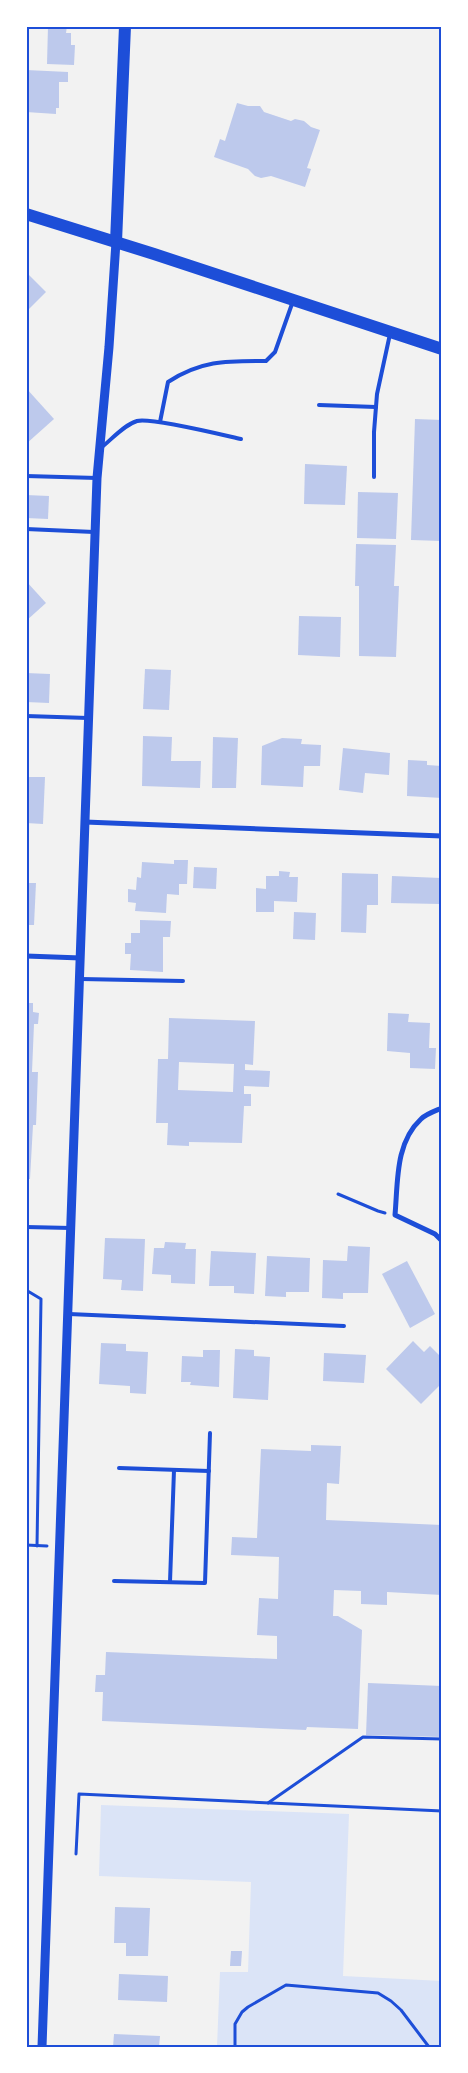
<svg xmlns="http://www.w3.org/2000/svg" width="468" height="2073" viewBox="0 0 468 2073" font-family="Helvetica,sans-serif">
  <rect width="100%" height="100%" fill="#f2f2f2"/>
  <path fill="#dbe4f7" d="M 101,1805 L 349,1814 L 343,1976 L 442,1981 L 442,2047 L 217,2047 L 220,1972 L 248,1972 L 251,1882 L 99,1876 Z"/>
  <g fill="#bdc9ec" fill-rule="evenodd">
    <path d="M 48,26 L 67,26 L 66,33 L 71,33 L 71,45 L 75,45 L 74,65 L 47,64 Z"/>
    <path d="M 26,70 L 68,72 L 68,82 L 59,82 L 59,108 L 56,108 L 56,114 L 26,112 Z"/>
    <path d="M 237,103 L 248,106 L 260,106 L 264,112 L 291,121 L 295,119 L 304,121 L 311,127 L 320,130 L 307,168 L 311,169 L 305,187 L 271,176 L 261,178 L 255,176 L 248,169 L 214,157 L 220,139 L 225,141 Z"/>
    <path d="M 26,272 L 46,292 L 26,312 Z"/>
    <path d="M 26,388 L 54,419 L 26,444 Z"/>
    <path d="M 415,419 L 442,420 L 442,541 L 411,540 Z"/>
    <path d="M 305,464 L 347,466 L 345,505 L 304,504 Z"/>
    <path d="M 358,492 L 398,493 L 396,539 L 357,538 Z"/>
    <path d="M 26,495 L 49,496 L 48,519 L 26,518 Z"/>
    <path d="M 356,544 L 396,545 L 394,586 L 399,586 L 396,657 L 359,656 L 359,586 L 355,586 Z"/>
    <path d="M 26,581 L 46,603 L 26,621 Z"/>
    <path d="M 299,616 L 341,617 L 340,657 L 298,655 Z"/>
    <path d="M 145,669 L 171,670 L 169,710 L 143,709 Z"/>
    <path d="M 26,673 L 50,674 L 49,703 L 26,702 Z"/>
    <path d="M 143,736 L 172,737 L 171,761 L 201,761 L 200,788 L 142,786 Z"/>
    <path d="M 213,737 L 238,738 L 236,788 L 212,788 Z"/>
    <path d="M 282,738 L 302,739 L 301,744 L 321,745 L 320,766 L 304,766 L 303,787 L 261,785 L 262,746 Z"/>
    <path d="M 343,748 L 390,753 L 389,775 L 365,773 L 363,793 L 339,790 Z"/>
    <path d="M 408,760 L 427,761 L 427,765 L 442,766 L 442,798 L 407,796 Z"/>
    <path d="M 26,777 L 45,777 L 43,824 L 26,823 Z"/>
    <path d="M 174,860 L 188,860 L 187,884 L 179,884 L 179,895 L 167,894 L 166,913 L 135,911 L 136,903 L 128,902 L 128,889 L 136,890 L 137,877 L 141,878 L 142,862 L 174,864 Z"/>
    <path d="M 194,867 L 217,868 L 216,889 L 193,888 Z"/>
    <path d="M 279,871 L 290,872 L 289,877 L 298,877 L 297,902 L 274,901 L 274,912 L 256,912 L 256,888 L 266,889 L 266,876 L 279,876 Z"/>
    <path d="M 342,873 L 378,874 L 378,905 L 367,905 L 366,933 L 341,932 Z"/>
    <path d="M 392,876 L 441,878 L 440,904 L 391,903 Z"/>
    <path d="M 26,883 L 36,883 L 34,925 L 26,925 Z"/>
    <path d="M 294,912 L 316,913 L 315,940 L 293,939 Z"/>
    <path d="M 140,920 L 171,921 L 170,937 L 163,937 L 163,972 L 130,970 L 131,954 L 125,954 L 125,943 L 131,943 L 131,933 L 140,933 Z"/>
    <path d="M 26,1003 L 33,1003 L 33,1012 L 39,1013 L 38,1024 L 34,1024 L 32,1072 L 38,1072 L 36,1125 L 33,1125 L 30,1179 L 26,1179 Z"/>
    <path d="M 388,1013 L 409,1014 L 408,1022 L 430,1023 L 429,1048 L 436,1048 L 435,1069 L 410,1068 L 410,1053 L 387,1051 Z"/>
    <path d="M 169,1018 L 255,1021 L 253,1065 L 245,1064 L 245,1070 L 270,1071 L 269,1087 L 244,1086 L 244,1094 L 251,1094 L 251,1106 L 244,1106 L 242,1143 L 189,1142 L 189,1146 L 167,1145 L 168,1123 L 156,1123 L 158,1059 L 168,1059 ZM 179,1062 L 234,1064 L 233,1092 L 178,1090 Z"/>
    <path d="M 105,1238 L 145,1239 L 143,1291 L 121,1290 L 122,1280 L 103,1279 Z"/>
    <path d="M 165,1242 L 186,1243 L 185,1249 L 196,1249 L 195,1284 L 171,1283 L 171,1275 L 152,1274 L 154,1248 L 164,1248 Z"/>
    <path d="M 348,1246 L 370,1247 L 368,1293 L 343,1293 L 343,1299 L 322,1298 L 323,1260 L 347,1261 Z"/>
    <path d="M 211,1251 L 256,1253 L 254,1294 L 234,1293 L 234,1286 L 209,1286 Z"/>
    <path d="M 267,1256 L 310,1258 L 309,1292 L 286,1292 L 286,1297 L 265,1296 Z"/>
    <path d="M 407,1261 L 435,1314 L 410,1328 L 382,1274 Z"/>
    <path d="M 413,1341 L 424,1352 L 430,1346 L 442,1358 L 442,1383 L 421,1404 L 386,1369 Z"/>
    <path d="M 101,1343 L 126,1344 L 126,1351 L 148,1352 L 146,1394 L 130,1393 L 130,1386 L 99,1384 Z"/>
    <path d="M 235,1349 L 254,1350 L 254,1356 L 270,1357 L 268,1400 L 233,1398 Z"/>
    <path d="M 203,1350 L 220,1350 L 219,1387 L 190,1385 L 191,1382 L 181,1382 L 182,1356 L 203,1357 Z"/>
    <path d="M 324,1353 L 366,1355 L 364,1383 L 323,1381 Z"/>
    <path d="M 311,1445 L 341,1446 L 339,1484 L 327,1483 L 326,1520 L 442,1525 L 442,1595 L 387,1592 L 387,1605 L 361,1604 L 361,1591 L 334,1590 L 333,1616 L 338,1616 L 362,1630 L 358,1729 L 307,1727 L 306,1730 L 102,1721 L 103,1692 L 95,1692 L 96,1675 L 105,1675 L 106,1652 L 277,1659 L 277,1636 L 257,1635 L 259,1598 L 278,1599 L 279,1557 L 231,1555 L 232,1537 L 257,1538 L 261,1449 L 311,1451 Z"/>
    <path d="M 368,1683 L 442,1686 L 442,1737 L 366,1735 Z"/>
    <path d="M 115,1907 L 150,1908 L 148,1956 L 126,1956 L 126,1943 L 114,1943 Z"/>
    <path d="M 231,1951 L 242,1951 L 241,1966 L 230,1966 Z"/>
    <path d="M 119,1974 L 168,1976 L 167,2002 L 118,2000 Z"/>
    <path d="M 114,2034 L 160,2036 L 159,2047 L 113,2047 Z"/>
  </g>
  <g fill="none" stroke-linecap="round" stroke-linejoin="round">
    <g stroke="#1d4ed8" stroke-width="3">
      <path d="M 338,1194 L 378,1211 L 385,1213"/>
      <path d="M 26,1290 L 41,1299 L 37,1546"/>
      <path d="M 26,1545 L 47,1546"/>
      <path d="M 268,1803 L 363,1737 L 442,1739"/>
      <path d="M 76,1854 L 79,1794 L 442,1811"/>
      <path d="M 235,2047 L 235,2024 L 242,2012 L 248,2007 L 286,1985 L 378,1993 L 391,2001 L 401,2010 L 429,2047"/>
    </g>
    <g stroke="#1d4ed8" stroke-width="4">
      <path d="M 319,405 L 376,407"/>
      <path d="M 160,422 L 168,382 C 202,360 227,361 266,361 L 275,352 L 293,301"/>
      <path d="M 102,447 C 113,438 124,425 137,421 C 150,417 223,435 241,439"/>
      <path d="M 26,476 L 97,478"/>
      <path d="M 374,477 L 374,432 L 377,394 L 390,334"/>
      <path d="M 26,529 L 94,532"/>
      <path d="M 26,716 L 88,718"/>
      <path d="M 81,979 L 183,981"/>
      <path d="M 26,1227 L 71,1228"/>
      <path d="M 69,1314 L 344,1326"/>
      <path d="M 119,1468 L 209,1471"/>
      <path d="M 114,1581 L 205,1583 L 210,1433"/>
      <path d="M 170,1582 L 174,1470"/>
    </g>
    <g stroke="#1d4ed8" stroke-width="5">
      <path d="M 85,822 L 442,836"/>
      <path d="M 26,956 L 81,958"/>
      <path d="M 442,1108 C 435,1111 426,1114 421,1119 C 395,1143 398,1182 395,1215 L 435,1234 L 442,1241"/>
    </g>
    <path stroke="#1d4ed8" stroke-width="9" d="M 42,2047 L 97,478 L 109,347 L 116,242"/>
    <g stroke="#1d4ed8" stroke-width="12">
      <path d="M 26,214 L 154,254 L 442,349"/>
      <path d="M 116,242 L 125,26"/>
    </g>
  </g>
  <rect width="468" height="2073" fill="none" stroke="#ffffff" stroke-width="55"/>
  <rect x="28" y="28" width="412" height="2018" fill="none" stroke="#1d4ed8" stroke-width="2"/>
</svg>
